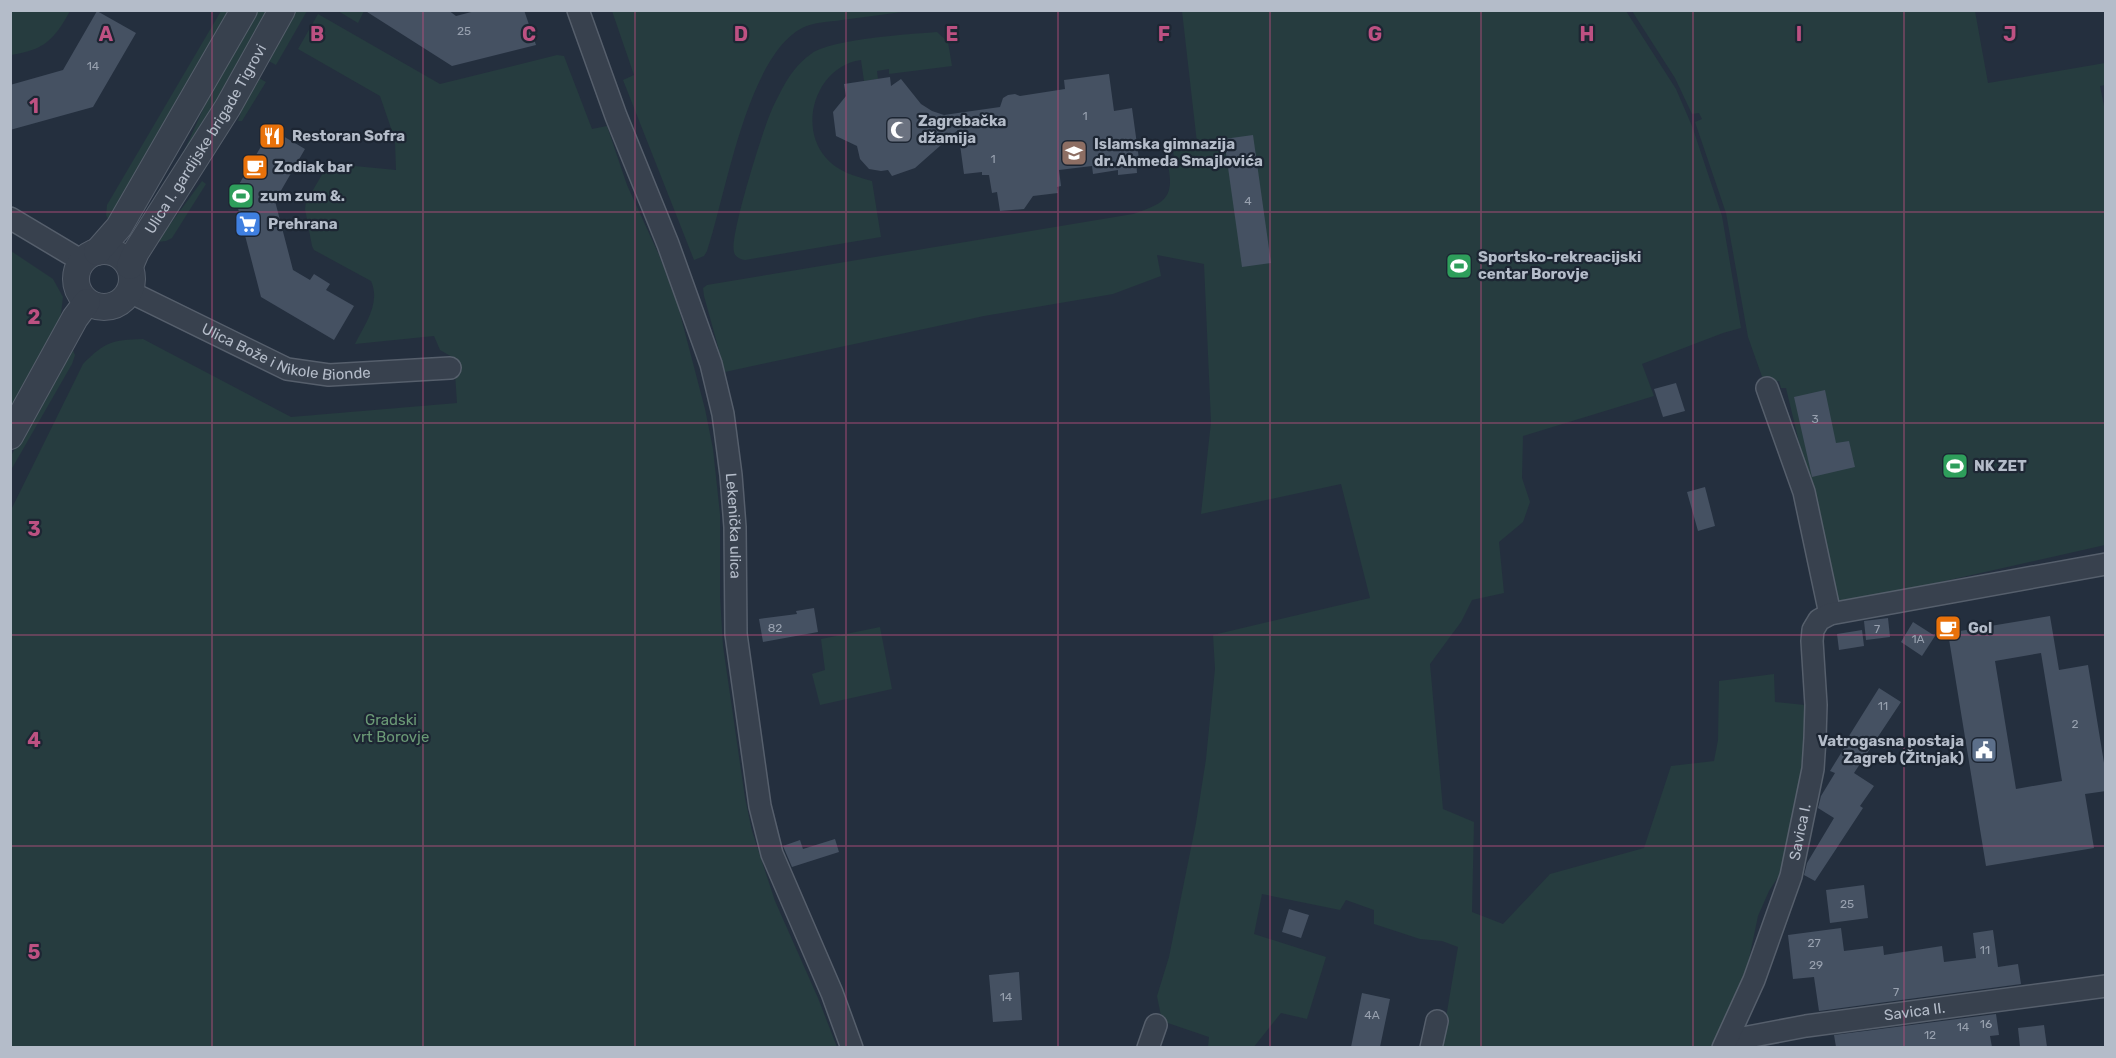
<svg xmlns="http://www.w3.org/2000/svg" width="2116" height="1058" viewBox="0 0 2116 1058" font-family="Rubik,sans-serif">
  <rect width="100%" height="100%" fill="#242f3e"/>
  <g fill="#263c3f">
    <path d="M 10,11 L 11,10 L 70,11 C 54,40 44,50 11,55 Z"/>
    <path d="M 221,11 L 238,11 L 110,224 L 106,215 L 107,205 Z"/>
    <path d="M 258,11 L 271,11 L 131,241 L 185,149 L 210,94 Z"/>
    <path d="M 293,11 L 307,11 L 276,65 L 265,59 Z"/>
    <path d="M 338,11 L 364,11 L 358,23 Z"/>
    <path d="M 612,11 L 612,10 L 910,11 C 887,14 865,17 842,20 C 829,22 814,22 802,28 C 747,57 726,194 707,251 L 704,256 L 694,260 L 623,80 L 634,75 Z"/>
    <path d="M 1182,11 L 1626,11 L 1676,89 L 1692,126 L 1722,216 L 1741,328 L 1723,333 L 1642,364 L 1654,396 L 1523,436 L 1522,478 L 1530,502 L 1523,522 L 1499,542 L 1504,593 L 1472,600 L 1461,622 L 1430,664 L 1443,809 L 1474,822 L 1472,912 L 1503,924 L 1550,874 L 1644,848 L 1671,766 L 1714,761 L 1718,740 L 1719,681 L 1774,674 L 1775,702 L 1805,705 L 1803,767 L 1782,871 L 1769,891 L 1758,916 L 1741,997 L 1716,1047 L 1441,1047 L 1458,947 L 1442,941 L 1420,939 L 1374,924 L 1374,910 L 1346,900 L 1340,910 L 1262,894 L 1254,934 L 1326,957 L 1307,1019 L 1281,1013 L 1253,1048 L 1208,1047 L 1209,1037 L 1162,1021 L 1157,996 L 1169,957 L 1196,823 L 1206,759 L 1215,669 L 1213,635 L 1370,598 L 1341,484 L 1201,514 L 1211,422 L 1204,264 L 1157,255 L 1161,276 L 1113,294 L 984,316 L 725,372 L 704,296 L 703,288 L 707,285 L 1133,214 C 1165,203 1176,198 1167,161 L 1174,159 L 1173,149 L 1197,143 Z"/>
    <path d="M 1632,11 L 1975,11 L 1988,83 L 2105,63 L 2105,85 L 2100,86 L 2106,116 L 2105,545 L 1838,605 L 1786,388 L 1781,388 L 1779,381 L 1765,385 L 1748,337 L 1726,213 L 1695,122 L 1702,119 L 1699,113 L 1692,114 L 1675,78 Z"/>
    <path d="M 318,14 L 440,84 L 557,55 L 564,56 L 592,129 L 607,126 L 627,185 L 659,255 L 678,306 L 705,409 L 713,449 L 720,514 L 720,596 L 723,646 L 745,798 L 752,831 L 775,901 L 818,998 L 837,1047 L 11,1047 L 10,512 L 83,364 C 105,342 111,340 143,339 L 291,417 L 457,403 L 454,358 L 440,350 L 434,336 L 355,344 C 365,324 381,303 371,281 L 314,250 L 312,246 L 305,209 L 306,202 L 327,166 L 334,164 L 396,170 L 395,140 L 380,96 L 298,49 Z"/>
    <path d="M 937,32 L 948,42 L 952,66 L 889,74 L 889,69 L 877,71 L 878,79 L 864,81 L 861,60 C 817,66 797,125 826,158 C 838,172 855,176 872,181 L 881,237 L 745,260 C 740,259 735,257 734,252 C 729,238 762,133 770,114 C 773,106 778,97 782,89 C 789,76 798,63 811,54 C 831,39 909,34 937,32 Z"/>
    <path d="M 257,77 L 266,82 L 242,121 L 238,121 L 251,82 Z"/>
    <path d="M 202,181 L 206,184 L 172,238 L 166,241 L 157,242 Z"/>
    <path d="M 11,251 L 53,279 L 63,297 L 61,314 L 51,342 L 11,422 Z"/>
    <path d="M 72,348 L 75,355 L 72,364 L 11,470 L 11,456 L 58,366 Z"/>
    <path d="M 880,627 L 892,689 L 820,705 L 812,674 L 825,670 L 821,639 Z"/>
  </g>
  <g fill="#455162" fill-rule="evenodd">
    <path d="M 364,10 L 448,10 L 456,16 L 479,10 L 524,10 L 536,45 L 452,66 Z"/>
    <path d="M 97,11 L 136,33 L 93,107 L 10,130 L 10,85 L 63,70 Z"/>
    <path d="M 1109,74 L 1114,111 L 1132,108 L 1139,159 L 1136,159 L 1137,173 L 1118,175 L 1118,170 L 1093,174 L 1092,166 L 1059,170 L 1061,186 L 1057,187 L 1058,193 L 1033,196 L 1024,209 L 1000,211 L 997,192 L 992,193 L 989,175 L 982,175 L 982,172 L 964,174 L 958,130 L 915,168 L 892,176 L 888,170 L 881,171 L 869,169 L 860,159 L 857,146 L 836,136 L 833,112 L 846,96 L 844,84 L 890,77 L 891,86 L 901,79 L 921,104 L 932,111 L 944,115 L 1000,107 L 1003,98 L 1008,95 L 1015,94 L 1020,96 L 1065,89 L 1064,80 Z"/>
    <path d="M 271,129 L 305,149 L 275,201 L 293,270 L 310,280 L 314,274 L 330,284 L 326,290 L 354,306 L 334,340 L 261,297 L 234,193 Z"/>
    <path d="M 1253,135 L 1271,263 L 1242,267 L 1224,139 Z"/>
    <path d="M 1676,383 L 1685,411 L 1663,417 L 1654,389 Z"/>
    <path d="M 1825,390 L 1836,443 L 1849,441 L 1855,467 L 1812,477 L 1794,397 Z"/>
    <path d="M 1705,487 L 1715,526 L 1698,531 L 1687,492 Z"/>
    <path d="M 814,608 L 818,632 L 763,642 L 759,619 L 797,614 L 796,611 Z"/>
    <path d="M 2050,616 L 2059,670 L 2088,665 L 2106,775 L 2106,791 L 2085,794 L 2094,848 L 1986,866 L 1948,633 ZM 2041,653 L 2062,781 L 2016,789 L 1995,661 Z"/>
    <path d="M 1888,618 L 1890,637 L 1866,640 L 1864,621 Z"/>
    <path d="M 1913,622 L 1935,636 L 1922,656 L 1901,642 Z"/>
    <path d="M 1862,630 L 1864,646 L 1839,650 L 1837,634 Z"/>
    <path d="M 1879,688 L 1901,702 L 1854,773 L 1874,786 L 1860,806 L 1863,808 L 1815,881 L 1804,875 L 1807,863 L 1834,818 L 1818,808 L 1821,796 L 1835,773 L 1830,771 L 1851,737 L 1849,736 Z"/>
    <path d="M 835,839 L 839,852 L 792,867 L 783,846 L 800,840 L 803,849 Z"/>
    <path d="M 1864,885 L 1868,918 L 1830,923 L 1826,890 Z"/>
    <path d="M 1289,909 L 1309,915 L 1301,938 L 1282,932 Z"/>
    <path d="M 1841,928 L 1844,951 L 1883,946 L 1884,955 L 1942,946 L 1944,962 L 1976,958 L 1973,933 L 1993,930 L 1998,967 L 2018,964 L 2021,984 L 1819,1011 L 1814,977 L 1793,979 L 1788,935 Z"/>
    <path d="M 1019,972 L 1022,1020 L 993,1022 L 989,975 Z"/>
    <path d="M 1362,993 L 1390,999 L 1380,1047 L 1351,1047 Z"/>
    <path d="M 1996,1014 L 1999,1035 L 1990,1036 L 1992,1047 L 1836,1047 L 1834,1035 Z"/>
    <path d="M 2044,1025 L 2047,1047 L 2020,1047 L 2018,1028 Z"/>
  </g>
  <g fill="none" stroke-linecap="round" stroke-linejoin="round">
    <defs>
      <g id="minor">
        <path id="s1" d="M 578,10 L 616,116 L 668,244 L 711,364 L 723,414 L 731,475 L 735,527 L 736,634 L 760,806 L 772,854 L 832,993 L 852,1048"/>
        <path d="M 10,218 L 82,261"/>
        <path id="s2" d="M 130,292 L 287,369 L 329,375 L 450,368"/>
        <path d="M 1767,388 L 1804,492 L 1830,614"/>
        <path id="s3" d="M 1727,1041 L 1806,1026 L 2106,986"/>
        <path d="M 1148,1048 L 1156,1025"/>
        <path d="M 1431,1048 L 1437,1021"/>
        <path id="s4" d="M 1723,1048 L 1754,980 L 1791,876 L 1813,769 L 1815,738 L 1816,705 L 1812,641 L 1813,630 L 1819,620 L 1830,614 L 2106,564"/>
      </g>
      <g id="tertiary">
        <circle cx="104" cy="279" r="28"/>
        <path d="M 97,252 L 119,227 L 244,10"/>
        <path id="s5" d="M 130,266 L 136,252 L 228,107 L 282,10"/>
        <path d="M 10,436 L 75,318 L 87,302"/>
      </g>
    </defs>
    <use href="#minor" stroke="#565f6c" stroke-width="24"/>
    <use href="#tertiary" stroke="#565f6c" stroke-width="28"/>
    <use href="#minor" stroke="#38414e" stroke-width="21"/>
    <use href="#tertiary" stroke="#38414e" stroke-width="26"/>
  </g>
  <path fill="none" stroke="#bd5182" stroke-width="1.5" stroke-opacity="0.55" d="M 212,10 L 212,1048M 423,10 L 423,1048M 635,10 L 635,1048M 846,10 L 846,1048M 1058,10 L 1058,1048M 1270,10 L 1270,1048M 1481,10 L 1481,1048M 1693,10 L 1693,1048M 1904,10 L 1904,1048M 10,212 L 2106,212M 10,423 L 2106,423M 10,635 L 2106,635M 10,846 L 2106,846"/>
  <defs>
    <symbol id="mosque-square" viewBox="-11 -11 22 22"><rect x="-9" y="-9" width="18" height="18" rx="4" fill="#6b7280" stroke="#1d2633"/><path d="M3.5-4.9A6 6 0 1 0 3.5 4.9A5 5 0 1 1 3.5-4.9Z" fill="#fff"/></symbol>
    <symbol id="restaurant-square" viewBox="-11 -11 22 22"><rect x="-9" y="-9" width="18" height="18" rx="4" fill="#e8710a" stroke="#1d2633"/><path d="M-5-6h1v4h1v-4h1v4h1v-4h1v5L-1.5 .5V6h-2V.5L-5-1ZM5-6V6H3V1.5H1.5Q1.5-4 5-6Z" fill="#fff"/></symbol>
    <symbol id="school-square" viewBox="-11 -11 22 22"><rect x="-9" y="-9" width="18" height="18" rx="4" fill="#8d6e63" stroke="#1d2633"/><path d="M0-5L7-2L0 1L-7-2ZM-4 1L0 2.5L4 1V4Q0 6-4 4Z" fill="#fff"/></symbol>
    <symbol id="cafe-square" viewBox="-11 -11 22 22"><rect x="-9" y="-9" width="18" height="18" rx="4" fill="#e8710a" stroke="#1d2633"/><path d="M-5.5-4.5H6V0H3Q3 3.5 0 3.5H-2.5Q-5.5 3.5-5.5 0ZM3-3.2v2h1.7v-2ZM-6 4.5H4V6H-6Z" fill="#fff"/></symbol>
    <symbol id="stadium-square" viewBox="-11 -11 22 22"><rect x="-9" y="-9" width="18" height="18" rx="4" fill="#2e9e5b" stroke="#1d2633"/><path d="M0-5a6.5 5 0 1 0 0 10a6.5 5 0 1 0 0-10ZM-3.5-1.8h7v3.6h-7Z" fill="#fff"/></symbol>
    <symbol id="supermarket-square" viewBox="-11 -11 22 22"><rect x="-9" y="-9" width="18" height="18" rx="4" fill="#3f7fe0" stroke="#1d2633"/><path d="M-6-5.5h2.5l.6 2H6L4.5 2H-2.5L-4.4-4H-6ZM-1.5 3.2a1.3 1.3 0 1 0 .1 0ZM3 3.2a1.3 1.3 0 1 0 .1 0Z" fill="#fff"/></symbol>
    <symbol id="civic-square" viewBox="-11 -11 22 22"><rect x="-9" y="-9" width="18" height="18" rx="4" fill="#5c6f8a" stroke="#1d2633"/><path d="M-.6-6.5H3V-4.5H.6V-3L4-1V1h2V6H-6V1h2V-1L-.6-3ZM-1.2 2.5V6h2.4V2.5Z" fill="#fff"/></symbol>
  </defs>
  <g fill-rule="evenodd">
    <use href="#mosque-square" x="884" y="115" width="30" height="30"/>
    <use href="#restaurant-square" x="257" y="121" width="30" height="30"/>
    <use href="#school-square" x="1059" y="138" width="30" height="30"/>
    <use href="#cafe-square" x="240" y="152" width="30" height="30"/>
    <use href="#stadium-square" x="226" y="181" width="30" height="30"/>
    <use href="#supermarket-square" x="233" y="209" width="30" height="30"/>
    <use href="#stadium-square" x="1444" y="251" width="30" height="30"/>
    <use href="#stadium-square" x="1940" y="451" width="30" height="30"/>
    <use href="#cafe-square" x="1933" y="613" width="30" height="30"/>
    <use href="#civic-square" x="1969" y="735" width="30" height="30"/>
  </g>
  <g text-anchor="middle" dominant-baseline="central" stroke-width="4.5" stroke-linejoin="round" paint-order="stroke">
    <g font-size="12" fill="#98a1af">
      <text x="464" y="31">25</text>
      <text x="93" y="66">14</text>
      <text x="1085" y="116">1</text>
      <text x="993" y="159">1</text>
      <text x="1248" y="201">4</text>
      <text x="1815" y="419">3</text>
      <text x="775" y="628">82</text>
      <text x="1877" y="629">7</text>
      <text x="1918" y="639">1A</text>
      <text x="1883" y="706">11</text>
      <text x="2075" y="724">2</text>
      <text x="1847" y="904">25</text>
      <text x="1814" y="943">27</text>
      <text x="1985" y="950">11</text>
      <text x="1816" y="965">29</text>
      <text x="1896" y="992">7</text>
      <text x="1006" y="997">14</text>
      <text x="1372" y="1015">4A</text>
      <text x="1986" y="1024">16</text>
      <text x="1963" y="1027">14</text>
      <text x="1930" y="1035">12</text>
    </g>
    <g font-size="15" font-weight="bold" fill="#b4bcc9" stroke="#1d2633" text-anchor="start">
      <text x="918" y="121">Zagrebačka<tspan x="918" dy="17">džamija</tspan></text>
      <text x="292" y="136">Restoran Sofra</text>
      <text x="1094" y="144">Islamska gimnazija<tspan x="1094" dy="17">dr. Ahmeda Smajlovića</tspan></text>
      <text x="274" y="167">Zodiak bar</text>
      <text x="260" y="196">zum zum &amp;.</text>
      <text x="268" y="224">Prehrana</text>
      <text x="1478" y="257">Sportsko-rekreacijski<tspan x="1478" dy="17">centar Borovje</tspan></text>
      <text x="1974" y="466">NK ZET</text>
      <text x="1968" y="628">Gol</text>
      <text x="1964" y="741" text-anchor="end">Vatrogasna postaja<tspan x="1964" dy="17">Zagreb (Žitnjak)</tspan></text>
    </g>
    <g font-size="15" fill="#b4bcc9" stroke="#1d2633">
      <text stroke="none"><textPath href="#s5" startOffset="148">Ulica I. gardijske brigade Tigrovi</textPath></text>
      <text stroke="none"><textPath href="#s2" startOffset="170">Ulica Bože i Nikole Bionde</textPath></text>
      <text stroke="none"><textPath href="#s1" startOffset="542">Lekenička ulica</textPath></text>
      <text stroke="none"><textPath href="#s4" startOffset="230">Savica I.</textPath></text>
      <text stroke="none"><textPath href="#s3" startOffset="190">Savica II.</textPath></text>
    </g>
    <g font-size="15" fill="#6b9a76" stroke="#1d2633">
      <text x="391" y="720">Gradski<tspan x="391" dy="17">vrt Borovje</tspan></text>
    </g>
  </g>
  <g font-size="20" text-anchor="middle" font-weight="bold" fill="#bd5182" stroke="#1d2633" stroke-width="4.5" stroke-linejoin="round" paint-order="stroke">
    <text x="106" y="41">A</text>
    <text x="317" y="41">B</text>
    <text x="529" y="41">C</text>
    <text x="741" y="41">D</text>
    <text x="952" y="41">E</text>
    <text x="1164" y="41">F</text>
    <text x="1375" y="41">G</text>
    <text x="1587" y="41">H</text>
    <text x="1799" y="41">I</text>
    <text x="2010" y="41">J</text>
    <text x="34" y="113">1</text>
    <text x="34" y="324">2</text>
    <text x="34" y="536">3</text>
    <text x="34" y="747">4</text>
    <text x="34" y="959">5</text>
  </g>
  <rect width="2116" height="1058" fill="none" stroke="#b4bcc9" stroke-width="24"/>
</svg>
